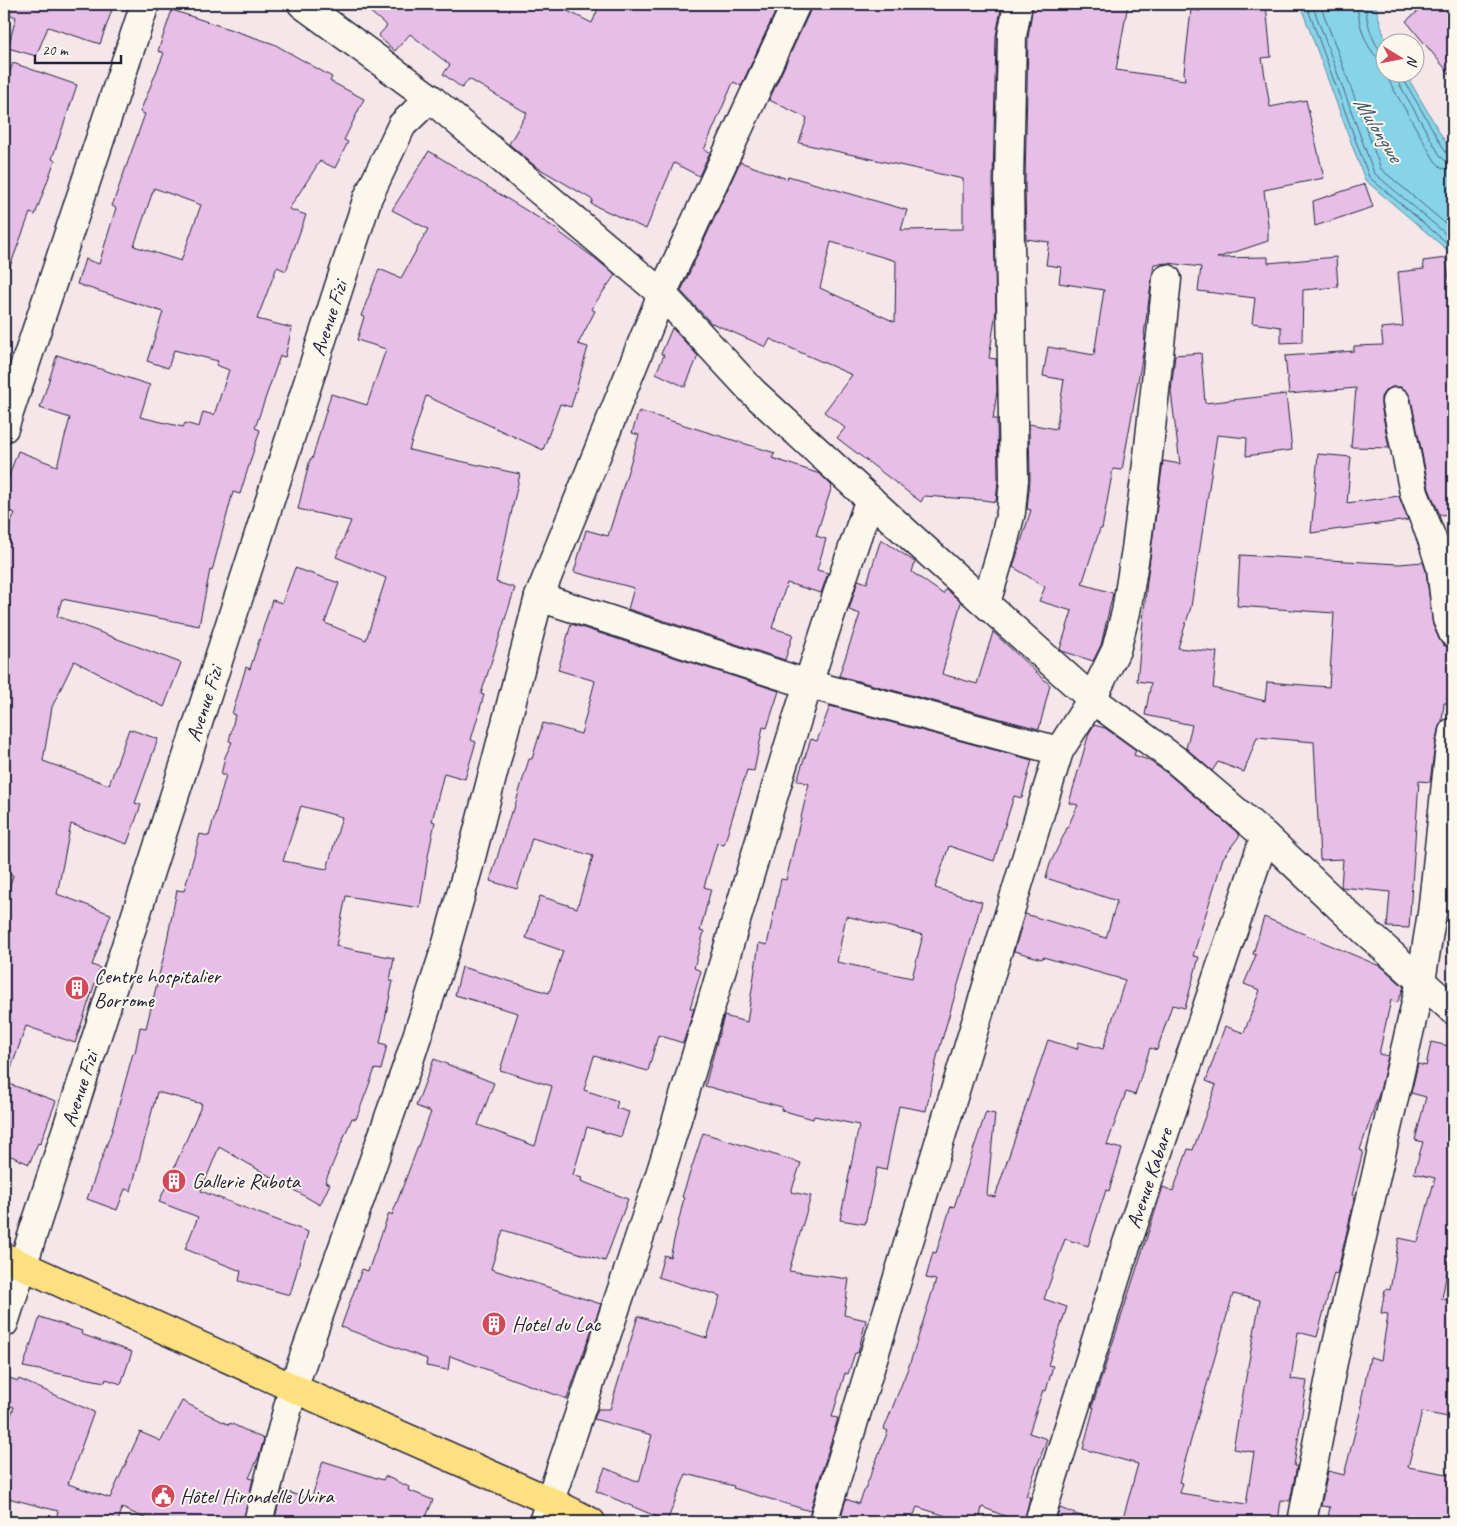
<svg xmlns="http://www.w3.org/2000/svg" width="1457" height="1526" viewBox="0 0 1457 1526" font-family="Caveat,sans-serif">
  <rect width="100%" height="100%" fill="#f5e6ea"/>
  <filter id="ink" filterUnits="userSpaceOnUse"><feTurbulence type="fractalNoise" baseFrequency=".02" numOctaves="2"/><feDisplacementMap in="SourceGraphic" scale="10" xChannelSelector="R" yChannelSelector="G"/><feConvolveMatrix kernelMatrix="1 2 1 2 8 2 1 2 1" color-interpolation-filters="sRGB"/></filter>
  <g filter="url(#ink)">
    <path fill="#87d3e7" stroke="#5f8ca2" d="M 1300,4 L 1375,4 L 1384,36 L 1388,42 L 1384,42 L 1384,72 L 1405,73 L 1453,155 L 1453,255 L 1365,180 Z"/>
    <g fill="none" stroke-linecap="round" stroke-linejoin="round">
      <g stroke="#4a6980" stroke-width="1">
        <path d="M 1306,4 L 1369,177 L 1453,248"/>
        <path d="M 1312,4 L 1374,173 L 1453,240"/>
        <path d="M 1320,4 L 1381,169 L 1453,230"/>
        <path d="M 1357,4 C 1358,21 1366,55 1384,61"/>
        <path d="M 1365,4 C 1366,17 1372,47 1384,53"/>
        <path d="M 1387,72 L 1390,83 L 1435,161 L 1442,168 L 1453,170"/>
        <path d="M 1395,72 L 1397,80 L 1441,157 L 1447,162 L 1453,163"/>
        <path d="M 1401,72 L 1402,77 L 1447,154 L 1453,157"/>
      </g>
    </g>
    <g fill="#e6bee7" stroke="#22223b" fill-rule="evenodd">
      <path d="M 4,4 L 114,4 L 100,44 L 48,27 L 36,56 L 8,48 L 16,17 L 4,12 Z"/>
      <path d="M 361,4 L 553,4 L 592,23 L 600,4 L 779,4 L 741,86 L 734,82 L 732,85 L 704,150 L 710,152 L 699,176 L 674,163 L 646,229 L 591,204 L 593,200 L 535,166 L 509,144 L 527,113 L 469,79 L 462,88 L 443,74 L 450,65 L 410,34 L 395,51 L 378,36 L 387,26 Z"/>
      <path d="M 811,4 L 1002,4 L 996,36 L 993,183 L 996,311 L 989,358 L 996,359 L 997,391 L 993,419 L 997,419 L 998,479 L 996,502 L 983,500 L 924,496 L 921,502 L 837,438 L 845,428 L 824,412 L 852,375 L 770,339 L 766,347 L 712,323 L 712,324 L 681,291 L 740,162 L 787,179 L 788,176 L 907,210 L 901,230 L 963,229 L 963,179 L 799,143 L 807,118 L 769,100 L 810,11 ZM 831,242 L 896,261 L 895,322 L 820,288 Z"/>
      <path d="M 1033,4 L 1128,4 L 1116,70 L 1185,80 L 1184,72 L 1191,10 L 1200,11 L 1198,4 L 1266,4 L 1271,57 L 1262,58 L 1270,107 L 1306,100 L 1324,178 L 1264,190 L 1268,225 L 1268,241 L 1217,258 L 1268,257 L 1268,263 L 1336,257 L 1338,287 L 1303,290 L 1302,342 L 1281,343 L 1281,327 L 1252,323 L 1255,298 L 1198,291 L 1201,267 L 1168,263 L 1154,264 L 1144,334 L 1145,335 L 1144,348 L 1122,470 L 1113,469 L 1102,529 L 1100,529 L 1082,584 L 1113,593 L 1101,645 L 1093,661 L 1062,651 L 1060,649 L 1072,611 L 1039,601 L 1045,587 L 1013,567 L 1031,510 L 1027,509 L 1030,480 L 1029,424 L 1056,429 L 1064,380 L 1043,376 L 1048,347 L 1094,355 L 1104,290 L 1059,283 L 1061,267 L 1046,265 L 1049,242 L 1026,239 L 1025,183 L 1028,38 Z"/>
      <path d="M 1427,4 L 1453,4 L 1453,78 L 1406,21 Z"/>
      <path d="M 172,10 L 274,44 L 332,77 L 330,81 L 364,99 L 344,140 L 348,142 L 335,168 L 320,161 L 289,209 L 306,215 L 286,271 L 277,267 L 257,319 L 292,328 L 285,357 L 280,356 L 255,428 L 260,430 L 240,494 L 233,492 L 212,571 L 210,570 L 199,626 L 62,599 L 57,616 L 181,663 L 164,707 L 74,661 L 52,707 L 43,761 L 109,785 L 129,729 L 158,739 L 135,803 L 141,805 L 127,844 L 71,824 L 57,894 L 111,914 L 92,965 L 100,968 L 75,1043 L 26,1026 L 7,1080 L 4,1080 L 4,905 L 13,875 L 4,873 L 4,829 L 9,806 L 4,804 L 4,536 L 15,513 L 4,509 L 4,489 L 18,451 L 57,466 L 70,418 L 40,408 L 57,355 L 150,385 L 140,417 L 183,427 L 185,423 L 199,427 L 203,412 L 214,415 L 229,370 L 216,365 L 218,361 L 174,350 L 168,368 L 147,361 L 163,312 L 77,284 L 85,259 L 99,264 L 116,208 L 112,206 L 145,114 L 140,112 L 164,53 L 158,51 ZM 154,188 L 201,205 L 181,261 L 134,246 Z"/>
      <path d="M 13,63 L 77,85 L 52,159 L 55,160 L 35,215 L 30,213 L 6,277 L 4,276 L 4,88 Z"/>
      <path d="M 429,151 L 560,231 L 559,232 L 596,259 L 615,275 L 591,309 L 595,311 L 578,344 L 588,347 L 571,407 L 560,404 L 543,450 L 426,396 L 409,450 L 520,474 L 496,582 L 515,588 L 481,694 L 484,695 L 471,740 L 476,742 L 465,779 L 444,773 L 432,821 L 435,822 L 428,856 L 420,908 L 346,896 L 336,946 L 394,958 L 390,981 L 393,981 L 380,1043 L 387,1045 L 381,1070 L 375,1069 L 356,1119 L 352,1118 L 325,1182 L 330,1184 L 320,1205 L 219,1147 L 201,1191 L 308,1232 L 290,1295 L 239,1281 L 241,1271 L 185,1249 L 198,1217 L 159,1202 L 202,1104 L 157,1092 L 131,1191 L 125,1189 L 117,1210 L 87,1199 L 112,1130 L 133,1053 L 135,1053 L 140,1027 L 146,1028 L 164,955 L 177,890 L 184,891 L 200,834 L 209,836 L 226,775 L 221,775 L 225,757 L 232,742 L 229,741 L 235,715 L 232,714 L 246,667 L 250,669 L 272,600 L 282,603 L 295,568 L 339,583 L 325,623 L 366,640 L 386,578 L 336,557 L 351,521 L 298,509 L 310,459 L 312,459 L 331,394 L 367,405 L 386,349 L 357,340 L 364,317 L 361,316 L 379,269 L 401,278 L 428,229 L 392,210 ZM 301,806 L 342,817 L 327,869 L 283,861 Z"/>
      <path d="M 1365,184 L 1373,207 L 1315,226 L 1313,201 Z"/>
      <path d="M 1446,258 L 1451,293 L 1453,293 L 1453,514 L 1440,515 L 1429,489 L 1411,399 L 1407,391 L 1401,387 L 1392,387 L 1385,391 L 1381,397 L 1381,405 L 1389,448 L 1351,447 L 1356,388 L 1289,394 L 1285,356 L 1354,351 L 1354,346 L 1383,345 L 1381,328 L 1403,326 L 1398,272 L 1424,269 L 1423,261 Z"/>
      <path d="M 672,328 L 698,356 L 685,387 L 656,373 L 664,355 L 661,354 Z"/>
      <path d="M 1201,353 L 1205,403 L 1286,394 L 1292,450 L 1246,456 L 1247,438 L 1217,435 L 1191,607 L 1178,648 L 1217,652 L 1213,688 L 1265,701 L 1267,682 L 1329,687 L 1334,613 L 1237,606 L 1240,555 L 1399,564 L 1423,562 L 1426,571 L 1433,625 L 1439,639 L 1443,645 L 1453,648 L 1453,703 L 1444,703 L 1442,721 L 1438,729 L 1434,752 L 1430,782 L 1419,781 L 1409,928 L 1387,927 L 1390,892 L 1341,887 L 1343,859 L 1320,860 L 1314,742 L 1257,737 L 1244,772 L 1218,762 L 1212,771 L 1186,748 L 1192,725 L 1145,715 L 1151,683 L 1137,681 L 1147,581 L 1163,461 L 1180,464 L 1171,392 L 1175,355 Z"/>
      <path d="M 639,411 L 775,453 L 772,458 L 820,474 L 832,486 L 816,536 L 826,539 L 817,570 L 828,573 L 821,593 L 787,583 L 772,628 L 793,634 L 785,660 L 628,609 L 634,588 L 574,572 L 586,530 L 608,536 L 639,435 L 632,433 Z"/>
      <path d="M 1318,454 L 1351,457 L 1347,503 L 1399,496 L 1408,520 L 1311,533 Z"/>
      <path d="M 881,539 L 915,562 L 912,572 L 943,594 L 946,589 L 961,602 L 942,674 L 977,684 L 993,632 L 1050,685 L 1039,729 L 839,676 L 860,614 L 849,610 L 858,580 L 867,583 Z"/>
      <path d="M 571,624 L 779,691 L 767,728 L 763,727 L 754,771 L 747,770 L 724,845 L 717,843 L 704,887 L 711,889 L 700,931 L 704,932 L 694,968 L 701,971 L 690,1008 L 694,1009 L 683,1043 L 658,1035 L 648,1071 L 594,1056 L 584,1090 L 618,1101 L 616,1108 L 629,1112 L 621,1137 L 587,1127 L 573,1175 L 582,1178 L 581,1181 L 628,1199 L 605,1261 L 503,1230 L 491,1269 L 601,1304 L 567,1399 L 450,1356 L 448,1370 L 426,1366 L 427,1359 L 341,1327 L 362,1269 L 368,1271 L 389,1213 L 392,1215 L 431,1112 L 416,1106 L 434,1059 L 494,1083 L 478,1125 L 535,1146 L 552,1086 L 500,1070 L 518,1013 L 455,995 L 462,967 L 549,993 L 563,951 L 526,938 L 540,896 L 577,908 L 593,856 L 532,838 L 517,889 L 490,881 L 511,812 L 513,812 L 529,759 L 532,759 L 543,723 L 581,734 L 595,681 L 558,670 Z"/>
      <path d="M 830,706 L 1032,760 L 1022,798 L 1014,796 L 994,861 L 949,846 L 935,888 L 982,902 L 937,1057 L 926,1111 L 899,1106 L 886,1170 L 877,1168 L 865,1224 L 840,1220 L 859,1125 L 814,1116 L 813,1119 L 781,1110 L 782,1107 L 705,1086 L 724,1016 L 747,1022 L 759,943 L 767,945 L 781,879 L 786,880 L 809,784 L 797,780 L 811,739 L 817,741 ZM 846,916 L 923,935 L 912,978 L 837,962 Z"/>
      <path d="M 1094,725 L 1105,728 L 1136,750 L 1134,755 L 1148,760 L 1167,773 L 1240,835 L 1223,858 L 1193,956 L 1199,957 L 1185,1008 L 1172,1005 L 1157,1050 L 1150,1048 L 1135,1095 L 1126,1092 L 1107,1145 L 1122,1149 L 1109,1191 L 1106,1190 L 1088,1246 L 1065,1239 L 1044,1299 L 1067,1307 L 1048,1365 L 1053,1366 L 1046,1391 L 1043,1390 L 1029,1433 L 1047,1439 L 1026,1496 L 1030,1497 L 1024,1522 L 1020,1522 L 982,1507 L 979,1522 L 966,1522 L 917,1507 L 911,1522 L 846,1522 L 840,1520 L 846,1499 L 859,1504 L 888,1431 L 884,1429 L 910,1363 L 936,1280 L 926,1278 L 933,1252 L 936,1253 L 951,1206 L 954,1207 L 986,1112 L 995,1114 L 987,1195 L 995,1197 L 1048,1040 L 1077,1049 L 1079,1042 L 1103,1049 L 1125,980 L 1043,957 L 1042,959 L 1014,951 L 1025,914 L 1106,938 L 1117,901 L 1046,878 L 1050,864 L 1078,805 L 1069,803 L 1089,733 Z"/>
      <path d="M 1264,917 L 1382,967 L 1404,987 L 1397,1003 L 1391,1000 L 1379,1054 L 1388,1056 L 1380,1091 L 1360,1150 L 1363,1151 L 1352,1195 L 1355,1196 L 1337,1274 L 1334,1273 L 1317,1337 L 1298,1332 L 1291,1379 L 1307,1381 L 1294,1466 L 1297,1466 L 1290,1501 L 1281,1500 L 1278,1522 L 1122,1522 L 1138,1464 L 1083,1449 L 1094,1407 L 1092,1407 L 1163,1187 L 1173,1191 L 1188,1149 L 1193,1150 L 1216,1085 L 1206,1081 L 1225,1026 L 1244,1033 L 1260,990 L 1244,984 L 1256,955 L 1253,954 ZM 1233,1294 L 1260,1300 L 1233,1449 L 1254,1452 L 1246,1504 L 1180,1493 L 1183,1483 L 1179,1482 Z"/>
      <path d="M 1431,1042 L 1453,1047 L 1453,1237 L 1442,1299 L 1453,1301 L 1453,1418 L 1422,1412 L 1408,1467 L 1453,1475 L 1453,1522 L 1327,1522 L 1330,1507 L 1321,1506 L 1328,1471 L 1344,1475 L 1363,1401 L 1361,1401 L 1370,1357 L 1381,1360 L 1388,1314 L 1381,1313 L 1385,1289 L 1390,1290 L 1399,1238 L 1418,1242 L 1435,1178 L 1414,1173 L 1423,1142 L 1415,1140 L 1426,1097 L 1411,1093 L 1418,1064 L 1426,1066 Z"/>
      <path d="M 4,1082 L 56,1101 L 40,1144 L 38,1143 L 29,1164 L 4,1153 Z"/>
      <path d="M 703,1133 L 801,1163 L 791,1192 L 811,1196 L 789,1271 L 849,1279 L 844,1315 L 866,1320 L 858,1353 L 855,1353 L 848,1374 L 845,1373 L 832,1417 L 838,1418 L 810,1511 L 733,1488 L 734,1486 L 686,1474 L 667,1521 L 596,1491 L 605,1468 L 639,1482 L 652,1435 L 594,1419 L 598,1409 L 610,1409 L 638,1316 L 707,1338 L 720,1296 L 658,1277 L 664,1255 L 670,1257 L 684,1198 L 682,1197 Z"/>
      <path d="M 40,1317 L 82,1331 L 81,1334 L 132,1352 L 121,1384 L 106,1379 L 105,1382 L 23,1367 Z"/>
      <path d="M 4,1376 L 18,1381 L 19,1379 L 94,1412 L 68,1484 L 110,1498 L 140,1432 L 161,1441 L 182,1401 L 229,1425 L 230,1423 L 264,1439 L 259,1456 L 249,1478 L 253,1479 L 243,1522 L 153,1522 L 122,1508 L 118,1522 L 55,1522 L 58,1511 L 4,1497 L 4,1435 L 14,1407 L 4,1404 Z"/>
      <path d="M 323,1461 L 383,1480 L 385,1476 L 409,1487 L 408,1490 L 433,1500 L 424,1522 L 274,1522 L 282,1490 L 311,1500 Z"/>
      <path d="M 1060,1508 L 1091,1520 L 1091,1522 L 1055,1522 Z"/>
    </g>
    <g fill="none" stroke-linecap="round" stroke-linejoin="round">
      <defs>
        <g id="minor">
          <path d="M 302,4 L 430,98 L 662,294 L 753,392 L 899,526 L 1092,699 L 1177,761 L 1265,836 L 1364,930 L 1453,1010"/>
          <path d="M 1396,402 L 1414,493 L 1432,539 L 1441,568 L 1447,619 L 1453,633"/>
          <path d="M 4,428 L 145,4"/>
          <path d="M 539,597 L 808,684 L 1059,751"/>
          <path d="M 986,603 L 1001,553 L 1011,512 L 1014,480 L 1009,183 L 1012,36 L 1018,4"/>
          <path id="s1" d="M 4,1323 L 368,197 L 402,125 L 430,98"/>
          <path d="M 258,1522 L 293,1388 L 409,1061 L 445,950 L 468,869 L 539,597 L 662,294 L 796,4"/>
          <path d="M 543,1522 C 584,1397 629,1274 668,1149 C 734,932 794,713 870,499"/>
          <path d="M 823,1522 L 1059,751 L 1092,699 L 1116,650 L 1126,612 L 1136,549 L 1148,456 L 1167,279"/>
          <path id="s2" d="M 1039,1522 L 1119,1267 L 1265,836"/>
          <path d="M 1302,1522 L 1333,1362 L 1421,981 L 1432,913 L 1449,755 L 1453,732"/>
        </g>
        <path id="highway" d="M 4,1257 L 293,1388 L 550,1501 L 591,1522"/>
      </defs>
      <use href="#minor" stroke="#22223b" stroke-width="31"/>
      <use href="#highway" stroke="#22223b" stroke-width="31"/>
      <use href="#minor" stroke="#fbf7ec" stroke-width="28"/>
      <use href="#highway" stroke="#fde080" stroke-width="28"/>
    </g>
  </g>
  <defs>
    <symbol id="building-disc" viewBox="-11 -11 22 22"><circle r="9.5" fill="#d1495b" stroke="#fbf7ec"/><path d="M-4-6H4V6H1V3H-1V6H-4ZM-2.5-4.3h1.7v1.8h-1.7ZM.8-4.3h1.7v1.8H.8ZM-2.5-1h1.7V.8h-1.7ZM.8-1h1.7V.8H.8Z" fill="#fff"/></symbol>
    <symbol id="civic-disc" viewBox="-11 -11 22 22"><circle r="9.5" fill="#d1495b" stroke="#fbf7ec"/><path d="M-.6-6.5H3V-4.5H.6V-3L4-1V1h2V6H-6V1h2V-1L-.6-3ZM-1.2 2.5V6h2.4V2.5Z" fill="#fff"/></symbol>
  </defs>
  <g fill-rule="evenodd">
    <use href="#building-disc" x="63" y="974" width="28" height="28"/>
    <use href="#building-disc" x="160" y="1167" width="28" height="28"/>
    <use href="#building-disc" x="480" y="1310" width="28" height="28"/>
    <use href="#civic-disc" x="149" y="1482" width="28" height="28"/>
  </g>
  <g text-anchor="middle" dominant-baseline="central" stroke-width="4" stroke-linejoin="round" paint-order="stroke">
    <g font-size="21" fill="#22223b" stroke="#fbf7ec">
      <text stroke="none"><textPath href="#s1" startOffset="1056">Avenue Fizi</textPath></text>
      <text stroke="none"><textPath href="#s1" startOffset="651">Avenue Fizi</textPath></text>
      <text stroke="none"><textPath href="#s1" startOffset="246">Avenue Fizi</textPath></text>
      <text stroke="none"><textPath href="#s2" startOffset="361">Avenue Kabare</textPath></text>
    </g>
    <g font-size="21" fill="#22223b" stroke="#fbf7ec" text-anchor="start">
      <text x="94" y="976">Centre hospitalier<tspan x="94" dy="24">Borrome</tspan></text>
      <text x="192" y="1181">Gallerie Rubota</text>
      <text x="512" y="1324">Hotel du Lac</text>
      <text x="180" y="1496">Hôtel Hirondelle Uvira</text>
    </g>
    <g font-size="22" font-style="italic" fill="#40576f" stroke="#fbf7ec">
      <text transform="translate(1378 129) rotate(58)">Mulongwe</text>
    </g>
  </g>
  <rect width="1457" height="1526" fill="none" stroke="#fbf7ec" stroke-width="20"/>
  <rect x="10" y="10" width="1437" height="1506" fill="none" stroke="#22223b" stroke-width="2" filter="url(#ink)"/>
  <g transform="translate(1400 58) rotate(100)"><circle r="24" fill="#fbf7ec" stroke="#a4a2a5"/>
  <path d="M0-4L9 19L0 12L-9 19Z" fill="#d1495b"/>
  <text y="-8" font-size="14" font-weight="bold" text-anchor="middle" fill="#22223b">N</text>
  </g>
  <path d="M35 55v8h86v-8" fill="none" stroke="#22223b" stroke-width="2.5"/>
  <text x="42" y="55" font-size="15" fill="#22223b" stroke="#fbf7ec" stroke-width="4" paint-order="stroke">20 m</text>
</svg>
